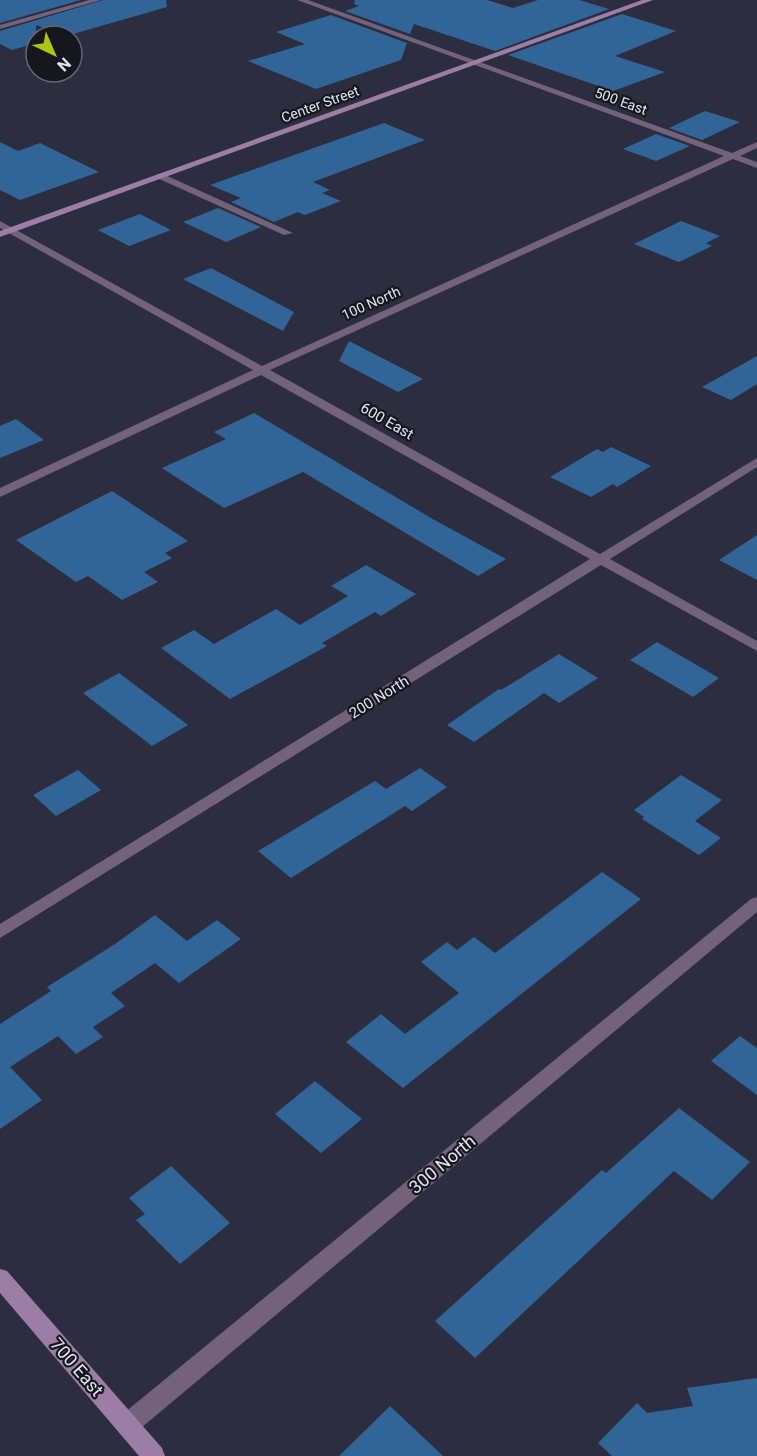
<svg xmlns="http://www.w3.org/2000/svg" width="757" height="1456" viewBox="0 0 757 1456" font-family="Roboto,sans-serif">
  <rect width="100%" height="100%" fill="#2d2d40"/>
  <g fill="#316497">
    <path d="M 0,0 L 81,0 L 0,23 Z"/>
    <path d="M 103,0 L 166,0 L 167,7 L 66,36 L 36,25 L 36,43 L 12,50 L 0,44 L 0,31 Z"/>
    <path d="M 355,0 L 487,0 L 513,8 L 538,0 L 579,0 L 609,9 L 495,51 L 414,24 L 410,34 L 345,11 L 359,6 L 354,4 Z"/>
    <path d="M 622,14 L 676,31 L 615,56 L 665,72 L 613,91 L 508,55 Z"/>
    <path d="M 331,15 L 407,43 L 401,60 L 316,89 L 248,61 L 305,44 L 276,32 Z"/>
    <path d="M 705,111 L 740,122 L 702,140 L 669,128 Z"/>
    <path d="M 384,123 L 425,140 L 313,182 L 330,190 L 322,193 L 341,201 L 305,215 L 298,212 L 274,222 L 231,202 L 241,198 L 210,185 Z"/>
    <path d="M 656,134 L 690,146 L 656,161 L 623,149 Z"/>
    <path d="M 0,142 L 18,151 L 40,143 L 99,172 L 20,200 L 0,190 Z"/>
    <path d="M 218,208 L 261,227 L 226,242 L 183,222 Z"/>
    <path d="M 140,214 L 171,230 L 129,246 L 98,230 Z"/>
    <path d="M 681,221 L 720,236 L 706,243 L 712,246 L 679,262 L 634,244 Z"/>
    <path d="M 211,268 L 294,312 L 283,331 L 183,279 Z"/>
    <path d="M 349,341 L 423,379 L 398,392 L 339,361 Z"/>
    <path d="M 757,356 L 757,384 L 731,400 L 702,387 Z"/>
    <path d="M 254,413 L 431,518 L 506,559 L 478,576 L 303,472 L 224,508 L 162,468 L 226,439 L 214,432 Z"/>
    <path d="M 16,419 L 44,440 L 0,458 L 0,426 Z"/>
    <path d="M 611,447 L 651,466 L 617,487 L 613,484 L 591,497 L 550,477 L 597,449 L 603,452 Z"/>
    <path d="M 112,491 L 188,541 L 165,553 L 172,558 L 144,572 L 158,582 L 122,600 L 88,576 L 76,582 L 16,540 Z"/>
    <path d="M 757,535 L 757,580 L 719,560 Z"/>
    <path d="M 366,565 L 416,594 L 381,616 L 375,612 L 322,643 L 327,646 L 230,699 L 161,648 L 194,630 L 214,644 L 276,609 L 300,625 L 348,596 L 331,586 Z"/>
    <path d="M 657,642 L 719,678 L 693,697 L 630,660 Z"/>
    <path d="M 559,654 L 598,678 L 559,703 L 544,693 L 474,742 L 447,725 L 499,689 L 501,690 Z"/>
    <path d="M 119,673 L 188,725 L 152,746 L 83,693 Z"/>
    <path d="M 420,768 L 447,787 L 412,811 L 405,806 L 291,878 L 258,851 L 375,781 L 386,789 Z"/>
    <path d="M 78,770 L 101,790 L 56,816 L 33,795 Z"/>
    <path d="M 681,775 L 722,800 L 695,821 L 721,838 L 699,855 L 642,819 L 644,817 L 634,810 Z"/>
    <path d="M 602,872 L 641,899 L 403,1088 L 346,1042 L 381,1014 L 405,1034 L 459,993 L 421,962 L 447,942 L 457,950 L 474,937 L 495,953 Z"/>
    <path d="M 155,915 L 187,941 L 217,920 L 241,939 L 179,983 L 155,963 L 111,993 L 125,1006 L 93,1027 L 103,1037 L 76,1054 L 58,1036 L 10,1067 L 42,1100 L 0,1129 L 0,1024 L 51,991 L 47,987 L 115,944 Z"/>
    <path d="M 740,1036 L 757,1048 L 757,1095 L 711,1061 Z"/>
    <path d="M 315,1081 L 362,1119 L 321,1153 L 275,1114 Z"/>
    <path d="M 679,1108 L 750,1162 L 712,1200 L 674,1171 L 475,1358 L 435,1321 L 602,1170 L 606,1173 Z"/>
    <path d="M 171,1166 L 230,1223 L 180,1264 L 136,1220 L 145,1214 L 129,1198 Z"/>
    <path d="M 757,1378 L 757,1456 L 612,1456 L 598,1443 L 637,1403 L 647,1413 L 693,1406 L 687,1388 Z"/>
    <path d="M 390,1406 L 443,1456 L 339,1456 Z"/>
  </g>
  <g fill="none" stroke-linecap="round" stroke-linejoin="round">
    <path fill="#74627b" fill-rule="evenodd" d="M 157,174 L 163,174 L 293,233 L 284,235 L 157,178 Z"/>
    <g fill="#74627b" fill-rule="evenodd">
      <path d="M 89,0 L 101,0 L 0,29 L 0,25 Z"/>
      <path d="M 297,0 L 308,0 L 732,153 L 757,142 L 757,148 L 740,156 L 757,162 L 757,168 L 733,159 L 270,370 L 600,554 L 757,458 L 757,467 L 610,559 L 757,641 L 757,651 L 601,565 L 0,938 L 0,924 L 590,559 L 261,375 L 0,497 L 0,488 L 253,370 L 0,228 L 0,221 L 262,366 L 724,156 Z"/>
      <path d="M 757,897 L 757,912 L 135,1433 L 127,1436 L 119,1433 L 116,1425 L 119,1417 L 751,899 Z"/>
    </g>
    <g fill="#9b7da5" fill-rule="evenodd">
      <path d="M 642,0 L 653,0 L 0,237 L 0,231 Z"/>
      <path d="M 0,1269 L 7,1271 L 162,1448 L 165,1456 L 139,1456 L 0,1293 Z"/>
    </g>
  </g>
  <g text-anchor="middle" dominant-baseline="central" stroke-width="4.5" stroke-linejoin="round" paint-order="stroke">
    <g font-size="14" fill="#e3e4f0" stroke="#16161f">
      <text transform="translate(621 101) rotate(20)">500 East</text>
      <text transform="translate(320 104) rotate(-20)">Center Street</text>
      <text transform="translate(371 303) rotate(-24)">100 North</text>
    </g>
    <g font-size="15" fill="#e3e4f0" stroke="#16161f">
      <text transform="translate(387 421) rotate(30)">600 East</text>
      <text transform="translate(379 697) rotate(-32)">200 North</text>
    </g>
    <g font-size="18" fill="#e3e4f0" stroke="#16161f">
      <text transform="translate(442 1164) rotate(-40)">300 North</text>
      <text transform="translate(77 1367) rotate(49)">700 East</text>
    </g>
  </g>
  <g transform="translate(54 54) rotate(136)"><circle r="28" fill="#16161f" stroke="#686873" stroke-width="1.5"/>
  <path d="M0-4.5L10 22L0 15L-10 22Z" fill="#acc613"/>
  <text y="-9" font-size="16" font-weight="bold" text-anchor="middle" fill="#e3e4f0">N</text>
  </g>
</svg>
